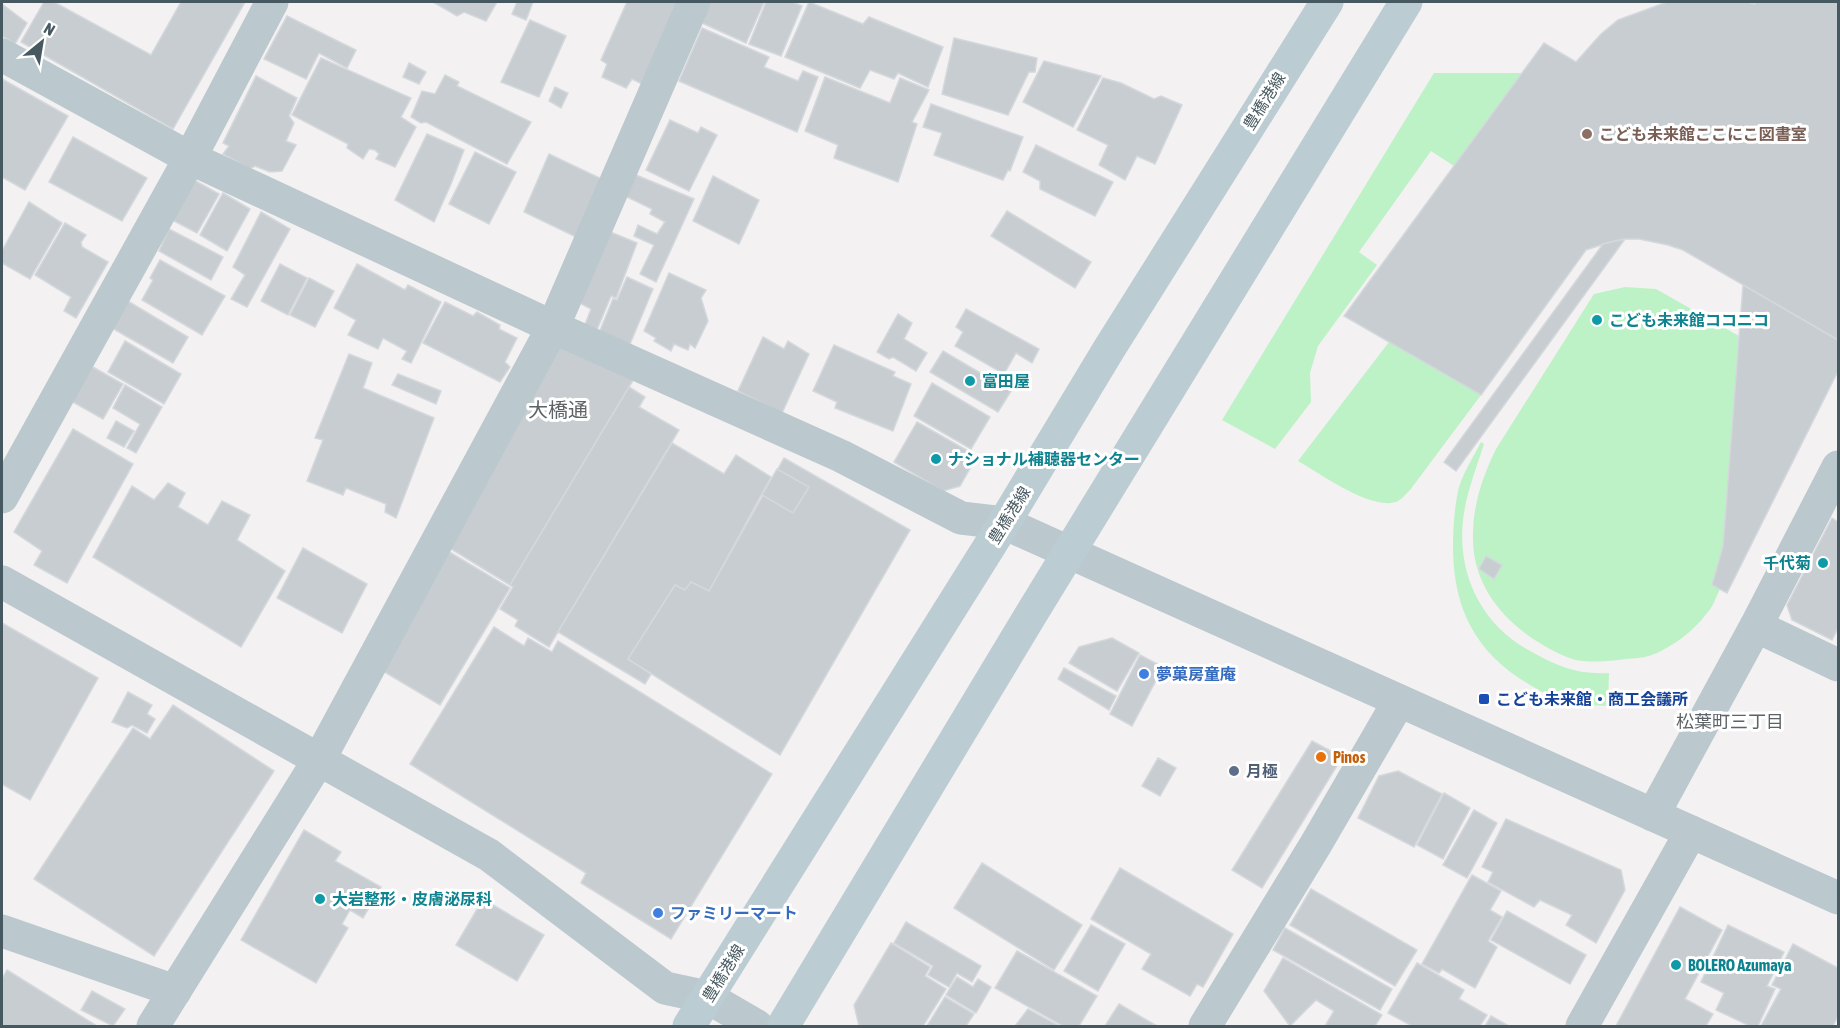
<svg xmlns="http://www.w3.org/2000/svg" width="1840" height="1028" viewBox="0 0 1840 1028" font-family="'Asap Condensed','Noto Sans JP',sans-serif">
  <rect width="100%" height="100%" fill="#f3f1f1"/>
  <g fill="#bdf2c7">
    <path d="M 1434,73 L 1522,73 L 1454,166 L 1431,151 L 1359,252 L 1377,265 L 1318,346 L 1310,373 L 1311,402 L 1275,449 L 1222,420 Z"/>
    <path d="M 1625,287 L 1656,289 L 1739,336 L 1720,589 C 1716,597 1713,607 1707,613 C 1694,631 1670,649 1649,656 C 1642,658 1634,658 1626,659 C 1610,661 1593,663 1576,660 C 1565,657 1553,651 1543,645 C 1505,623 1474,587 1473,541 C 1472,507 1482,478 1496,449 L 1594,294 Z"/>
    <path d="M 1389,342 L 1481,395 L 1410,490 C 1406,494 1401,500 1396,502 C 1370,510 1321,474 1298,461 Z"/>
    <path d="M 1481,442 L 1484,444 C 1476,469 1466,494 1463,520 C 1457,575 1482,625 1530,651 C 1557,666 1577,675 1609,673 L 1608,706 C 1595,705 1580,706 1567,702 C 1554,699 1542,692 1530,685 C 1477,654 1454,611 1453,550 C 1453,530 1454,511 1458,491 C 1462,474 1473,458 1481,442 Z"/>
  </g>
  <g fill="#c7cdd0" stroke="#d4d8dc" stroke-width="1.5">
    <path d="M 44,2 L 54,2 L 151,55 L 181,2 L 245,2 L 173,129 L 21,42 Z"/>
    <path d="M 433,2 L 497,2 L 486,21 L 464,12 L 457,16 Z"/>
    <path d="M 517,2 L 533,2 L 526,20 L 512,14 Z"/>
    <path d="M 627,2 L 680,2 L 646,86 L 632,79 L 626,88 L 602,77 L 607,64 L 601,60 Z"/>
    <path d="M 710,2 L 764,2 L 746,43 L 702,23 Z"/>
    <path d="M 766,2 L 792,2 L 802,6 L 781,56 L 749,44 Z"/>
    <path d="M 809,2 L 863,24 L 869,17 L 943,47 L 928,87 L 898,73 L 894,79 L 870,70 L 860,88 L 785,57 Z"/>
    <path d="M 1667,2 L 1747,2 L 1755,4 L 1755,2 L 1838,2 L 1838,340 L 1683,250 L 1668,245 L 1639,239 L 1625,239 L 1610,242 L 1586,250 L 1481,395 L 1344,316 L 1544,43 L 1576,62 L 1601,34 L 1618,20 Z"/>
    <path d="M 2,4 L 27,23 L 15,44 L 2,36 Z"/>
    <path d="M 287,16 L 356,50 L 347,68 L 319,53 L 306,79 L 264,59 Z"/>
    <path d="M 530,20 L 566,36 L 539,97 L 501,82 Z"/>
    <path d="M 702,28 L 769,57 L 764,67 L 798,81 L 803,71 L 818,77 L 797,132 L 679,81 Z"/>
    <path d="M 954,38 L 1037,58 L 1035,72 L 1029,72 L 1008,115 L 942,94 Z"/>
    <path d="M 321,58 L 411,98 L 401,117 L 416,127 L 395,167 L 376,159 L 379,154 L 375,150 L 369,149 L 363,159 L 347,148 L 348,144 L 292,115 Z"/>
    <path d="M 1044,61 L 1101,76 L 1073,127 L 1023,102 Z"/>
    <path d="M 409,63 L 426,72 L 419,84 L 403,77 Z"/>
    <path d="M 445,75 L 459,82 L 457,86 L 531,122 L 507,164 L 426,122 L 421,123 L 411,117 L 422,91 L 435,94 Z"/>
    <path d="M 256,76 L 297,98 L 289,116 L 294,123 L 286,141 L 296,145 L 282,171 L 270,172 L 255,166 L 250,169 L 223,154 L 229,146 L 223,143 Z"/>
    <path d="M 825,77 L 890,103 L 900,78 L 929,90 L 912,122 L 917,124 L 898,182 L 834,158 L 838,145 L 805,131 Z"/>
    <path d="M 1103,78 L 1121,83 L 1154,99 L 1161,96 L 1182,105 L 1155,164 L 1137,156 L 1125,180 L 1099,165 L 1108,145 L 1077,130 Z"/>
    <path d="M 2,79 L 68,116 L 25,190 L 2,177 Z"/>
    <path d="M 555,87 L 568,93 L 561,108 L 549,101 Z"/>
    <path d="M 931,104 L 1023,137 L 1010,171 L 1008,170 L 1003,180 L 934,155 L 942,133 L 923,127 Z"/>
    <path d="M 670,120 L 698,133 L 701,127 L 717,135 L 689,191 L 646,170 Z"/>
    <path d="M 427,134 L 464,150 L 451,184 L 434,222 L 395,200 Z"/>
    <path d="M 73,137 L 147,178 L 122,221 L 49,182 Z"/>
    <path d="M 1036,145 L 1113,182 L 1095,216 L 1040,189 L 1040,181 L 1023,172 Z"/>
    <path d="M 475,152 L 516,172 L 489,224 L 449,204 Z"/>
    <path d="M 549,154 L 604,180 L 578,238 L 524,212 Z"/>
    <path d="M 636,175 L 694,199 L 656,282 L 640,274 L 654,245 L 634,236 L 638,225 L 657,234 L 665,222 L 650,214 L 652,209 L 625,196 Z"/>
    <path d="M 713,176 L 759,200 L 739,244 L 693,221 Z"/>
    <path d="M 194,180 L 219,194 L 197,233 L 172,220 Z"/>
    <path d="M 223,193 L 250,209 L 227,251 L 200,235 Z"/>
    <path d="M 29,202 L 62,223 L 30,279 L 2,263 L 2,251 Z"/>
    <path d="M 1007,211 L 1091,262 L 1075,288 L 991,236 Z"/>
    <path d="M 261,212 L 290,229 L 247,307 L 231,299 L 245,275 L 233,267 Z"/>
    <path d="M 65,223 L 86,235 L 81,242 L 82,247 L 108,262 L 76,318 L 64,311 L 71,297 L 35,275 Z"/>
    <path d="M 169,229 L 223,257 L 211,280 L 159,251 Z"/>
    <path d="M 608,231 L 637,243 L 616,298 L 611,296 L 596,332 L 584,327 L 591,309 L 576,301 Z"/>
    <path d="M 1625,239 L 1456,471 L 1444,462 L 1603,244 Z"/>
    <path d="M 160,260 L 225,296 L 202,335 L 142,300 L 153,280 L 150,278 Z"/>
    <path d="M 280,264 L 307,278 L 288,315 L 261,301 Z"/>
    <path d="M 357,264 L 405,290 L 408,285 L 441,302 L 411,363 L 402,359 L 407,351 L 383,338 L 378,349 L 348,335 L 356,320 L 334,308 Z"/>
    <path d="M 669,273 L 706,290 L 701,298 L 708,321 L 695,348 L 690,344 L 688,350 L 674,344 L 671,351 L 654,341 L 656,338 L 644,331 Z"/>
    <path d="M 627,277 L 653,289 L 630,344 L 599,333 L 613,299 L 617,300 Z"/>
    <path d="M 309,278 L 334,291 L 315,327 L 290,315 Z"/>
    <path d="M 1743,285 L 1838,340 L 1838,371 L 1727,593 L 1712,585 L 1723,546 Z"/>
    <path d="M 126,300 L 188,337 L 173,363 L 110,327 Z"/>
    <path d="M 445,302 L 473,316 L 477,312 L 500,325 L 499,329 L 517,338 L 505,362 L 510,367 L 500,382 L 423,343 Z"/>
    <path d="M 966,309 L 1039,349 L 1032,363 L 1016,353 L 1004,374 L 955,346 L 963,332 L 956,327 Z"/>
    <path d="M 898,314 L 912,323 L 904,339 L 927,353 L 916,371 L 893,357 L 889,359 L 877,352 Z"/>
    <path d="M 763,337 L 784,349 L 788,341 L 809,354 L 782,413 L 738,391 Z"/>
    <path d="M 125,341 L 181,374 L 164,404 L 108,372 Z"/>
    <path d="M 553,344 L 635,377 L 510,585 L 443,544 Z"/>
    <path d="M 834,345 L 895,372 L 893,376 L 911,384 L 893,431 L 835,408 L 837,402 L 813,391 Z"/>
    <path d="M 943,351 L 1011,391 L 998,412 L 930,372 Z"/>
    <path d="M 349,354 L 372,363 L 363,388 L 434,418 L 396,518 L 385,512 L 386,504 L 346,488 L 343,495 L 307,481 L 323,440 L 315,438 Z"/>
    <path d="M 91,366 L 123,384 L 103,419 L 71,401 Z"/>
    <path d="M 398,374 L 441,391 L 436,404 L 392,385 Z"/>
    <path d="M 932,383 L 990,417 L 971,449 L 914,416 Z"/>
    <path d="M 125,385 L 162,407 L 136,453 L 127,448 L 140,424 L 113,408 Z"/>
    <path d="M 629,387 L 645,397 L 639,407 L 679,430 L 549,647 L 515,626 L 518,620 L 500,609 L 513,587 L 510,585 Z"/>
    <path d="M 116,421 L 134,431 L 124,447 L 107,438 Z"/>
    <path d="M 917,422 L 977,456 L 960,486 L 943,491 L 894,462 Z"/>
    <path d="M 73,429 L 133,464 L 67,583 L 34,565 L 42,551 L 14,532 Z"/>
    <path d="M 672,443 L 724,474 L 736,455 L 771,477 L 709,591 L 691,582 L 685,590 L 675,585 L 628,659 L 651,674 L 645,684 L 558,632 Z"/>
    <path d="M 784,458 L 910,530 L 780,755 L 628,659 L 675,585 L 685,590 L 691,582 L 709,591 Z"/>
    <path d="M 777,469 L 809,487 L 793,513 L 762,495 Z"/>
    <path d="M 168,483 L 185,493 L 178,507 L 208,525 L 222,501 L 250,515 L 237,540 L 285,571 L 241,647 L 93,557 L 132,486 L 154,500 Z"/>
    <path d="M 1832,518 L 1838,522 L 1838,628 L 1832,640 L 1792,620 L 1787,605 Z"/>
    <path d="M 303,548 L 367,584 L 342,633 L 277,598 Z"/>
    <path d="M 446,550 L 510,588 L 440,705 L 376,667 Z"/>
    <path d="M 1486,556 L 1502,565 L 1494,579 L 1479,569 Z"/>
    <path d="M 2,623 L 98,678 L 30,800 L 2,784 Z"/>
    <path d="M 494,627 L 524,646 L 528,638 L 552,652 L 558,641 L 772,774 L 671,939 L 581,883 L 586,873 L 410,764 Z"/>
    <path d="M 1112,638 L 1139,653 L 1117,691 L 1069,663 L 1079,647 Z"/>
    <path d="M 1140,655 L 1163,667 L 1132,726 L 1110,714 Z"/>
    <path d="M 1064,668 L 1116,696 L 1109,710 L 1058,679 Z"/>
    <path d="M 128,692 L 152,705 L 147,714 L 155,719 L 147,733 L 132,725 L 127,728 L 112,722 Z"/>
    <path d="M 173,705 L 274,771 L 154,956 L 34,879 L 133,728 L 150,739 Z"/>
    <path d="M 1312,741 L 1331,751 L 1338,764 L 1262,888 L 1232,870 Z"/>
    <path d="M 1158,758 L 1176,768 L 1160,796 L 1142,786 Z"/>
    <path d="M 1398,771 L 1442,794 L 1414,847 L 1358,818 L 1379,776 Z"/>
    <path d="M 1444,793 L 1470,808 L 1443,859 L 1417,845 Z"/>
    <path d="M 1474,810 L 1497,823 L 1467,878 L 1443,865 Z"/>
    <path d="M 1506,819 L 1621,870 L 1625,890 L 1596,943 L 1566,925 L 1572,915 L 1540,900 L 1534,907 L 1488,882 L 1493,872 L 1482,867 Z"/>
    <path d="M 304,830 L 341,852 L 335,861 L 381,887 L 363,918 L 350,910 L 342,924 L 348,928 L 316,983 L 241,940 Z"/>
    <path d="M 982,863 L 1082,925 L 1054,970 L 954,908 Z"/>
    <path d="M 1120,868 L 1233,934 L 1203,987 L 1197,984 L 1190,996 L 1142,969 L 1151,954 L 1091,919 Z"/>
    <path d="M 1472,875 L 1501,891 L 1490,910 L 1502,917 L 1488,941 L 1497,947 L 1475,988 L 1442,969 L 1439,973 L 1422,964 Z"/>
    <path d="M 1311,889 L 1417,950 L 1395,986 L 1290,925 Z"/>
    <path d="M 483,899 L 544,935 L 517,981 L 456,945 Z"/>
    <path d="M 1680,907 L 1722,930 L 1685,999 L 1713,1014 L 1706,1026 L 1616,1026 Z"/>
    <path d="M 1507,911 L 1586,955 L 1570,984 L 1491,940 Z"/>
    <path d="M 906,922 L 981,966 L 972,982 L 957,973 L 949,987 L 928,975 L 933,966 L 894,943 Z"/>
    <path d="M 1091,925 L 1125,944 L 1098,991 L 1064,971 Z"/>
    <path d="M 1728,925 L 1784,952 L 1767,986 L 1775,989 L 1758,1026 L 1750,1026 L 1716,1010 L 1724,993 L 1701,982 Z"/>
    <path d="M 1285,928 L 1392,989 L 1380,1010 L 1273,950 Z"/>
    <path d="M 891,943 L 930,967 L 925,976 L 946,989 L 923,1026 L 859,1026 L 854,1005 Z"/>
    <path d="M 1793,944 L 1838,968 L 1838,1016 L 1833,1026 L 1761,1026 L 1781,989 L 1772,985 Z"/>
    <path d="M 1017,951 L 1097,996 L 1079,1026 L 1063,1026 L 995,988 Z"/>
    <path d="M 1283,958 L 1382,1015 L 1375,1026 L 1325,1026 L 1334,1011 L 1316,1000 L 1290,1026 L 1264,991 Z"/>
    <path d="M 1417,963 L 1464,990 L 1459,999 L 1487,1015 L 1480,1026 L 1412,1026 L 1388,1013 Z"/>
    <path d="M 7,970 L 97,1026 L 2,1026 L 2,979 Z"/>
    <path d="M 957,977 L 973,987 L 978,979 L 991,987 L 976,1013 L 946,995 Z"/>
    <path d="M 92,991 L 125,1009 L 113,1026 L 81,1010 Z"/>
    <path d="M 945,997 L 974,1014 L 966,1026 L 927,1026 Z"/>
    <path d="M 1119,1004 L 1157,1026 L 1105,1026 Z"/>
    <path d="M 1028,1009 L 1059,1026 L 1015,1026 Z"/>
    <path d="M 1491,1016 L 1509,1026 L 1485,1026 Z"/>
  </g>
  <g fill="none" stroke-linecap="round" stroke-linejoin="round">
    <g stroke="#bbc9ce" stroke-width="33">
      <path d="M 2,55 L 190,158 L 553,327 L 841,456 L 961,518 L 1004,523"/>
      <path d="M 2,497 L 190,158 L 272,2"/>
      <path d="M 2,582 L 489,855 L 665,988 L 707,997 L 757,1026"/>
      <path d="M 1756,626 L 1838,665"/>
      <path d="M 1653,815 L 1756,626 L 1838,467"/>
      <path d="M 2,931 L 175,991"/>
      <path d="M 153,1026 L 320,758 L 553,327 L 694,2"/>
      <path d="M 1205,1026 L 1316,844 L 1399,701"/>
      <path d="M 1582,1026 L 1691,832"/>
    </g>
    <path stroke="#bbc9ce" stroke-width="33" d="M 1004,523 L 1838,898"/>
    <g stroke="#bbccd3" stroke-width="33">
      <path d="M 689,1026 L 1004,523 L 1109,349 L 1327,2"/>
      <path d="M 783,1026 L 1030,616 L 1406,2"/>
    </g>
  </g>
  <circle fill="#8d6e63" stroke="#fff" stroke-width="2" cx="1587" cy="134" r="6"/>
  <g fill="#0f9aa8" stroke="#fff" stroke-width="2">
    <circle cx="1597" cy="320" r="6"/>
    <circle cx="970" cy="381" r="6"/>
    <circle cx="936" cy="459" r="6"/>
    <circle cx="1823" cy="563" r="6"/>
    <circle cx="320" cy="899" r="6"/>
    <circle cx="1676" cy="965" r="6"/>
  </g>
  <g fill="#3f7fe0" stroke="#fff" stroke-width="2">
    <circle cx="1144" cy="674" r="6"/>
    <circle cx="658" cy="913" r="6"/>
  </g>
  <rect fill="#1a4fb4" stroke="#fff" stroke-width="2" x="1478" y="693" width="12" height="12" rx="3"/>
  <circle fill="#e8710a" stroke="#fff" stroke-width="2" cx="1321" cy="757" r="6"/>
  <circle fill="#5c6f8a" stroke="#fff" stroke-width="2" cx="1234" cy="771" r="6"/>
  <g text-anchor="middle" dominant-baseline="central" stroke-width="6" stroke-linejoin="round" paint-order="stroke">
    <g font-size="16" fill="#475960" stroke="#fff">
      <text transform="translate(1264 101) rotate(-58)">豊橋港線</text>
      <text transform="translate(1009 515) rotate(-58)">豊橋港線</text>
      <text transform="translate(723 973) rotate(-58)">豊橋港線</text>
    </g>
    <g font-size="16" font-weight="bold" fill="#785e54" stroke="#fff" text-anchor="start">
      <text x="1599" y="134">こども未来館ここにこ図書室</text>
    </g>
    <g font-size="16" font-weight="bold" fill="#0d838f" stroke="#fff" text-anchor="start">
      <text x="1609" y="320">こども未来館ココニコ</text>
      <text x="982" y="381">富田屋</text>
      <text x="948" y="459">ナショナル補聴器センター</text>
      <text x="1811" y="563" text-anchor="end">千代菊</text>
      <text x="332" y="899">大岩整形・皮膚泌尿科</text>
      <text x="1688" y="965">BOLERO Azumaya</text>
    </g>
    <g font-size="16" font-weight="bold" fill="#366cbe" stroke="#fff" text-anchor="start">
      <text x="1156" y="674">夢菓房童庵</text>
      <text x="670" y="913">ファミリーマート</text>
    </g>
    <g font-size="16" font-weight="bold" fill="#164399" stroke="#fff" text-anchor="start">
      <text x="1496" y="699">こども未来館・商工会議所</text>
    </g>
    <g font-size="16" font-weight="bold" fill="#c56008" stroke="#fff" text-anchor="start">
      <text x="1333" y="757">Pinos</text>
    </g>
    <g font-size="16" font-weight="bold" fill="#4e5e75" stroke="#fff" text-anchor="start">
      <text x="1246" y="771">月極</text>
    </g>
    <g font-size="18" fill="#5d6366" stroke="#fff">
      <text x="1730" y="721">松葉町三丁目</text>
    </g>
    <g font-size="20" fill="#5d6366" stroke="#fff">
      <text x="558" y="409">大橋通</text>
    </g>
  </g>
  <rect width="1840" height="1028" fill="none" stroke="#475960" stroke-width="6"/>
  <g transform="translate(42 42) rotate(30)" stroke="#ffffff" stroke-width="4.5" paint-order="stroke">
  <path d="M0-4.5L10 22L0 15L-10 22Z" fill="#475960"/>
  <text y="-9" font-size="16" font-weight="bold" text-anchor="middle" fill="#475960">N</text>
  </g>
</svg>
